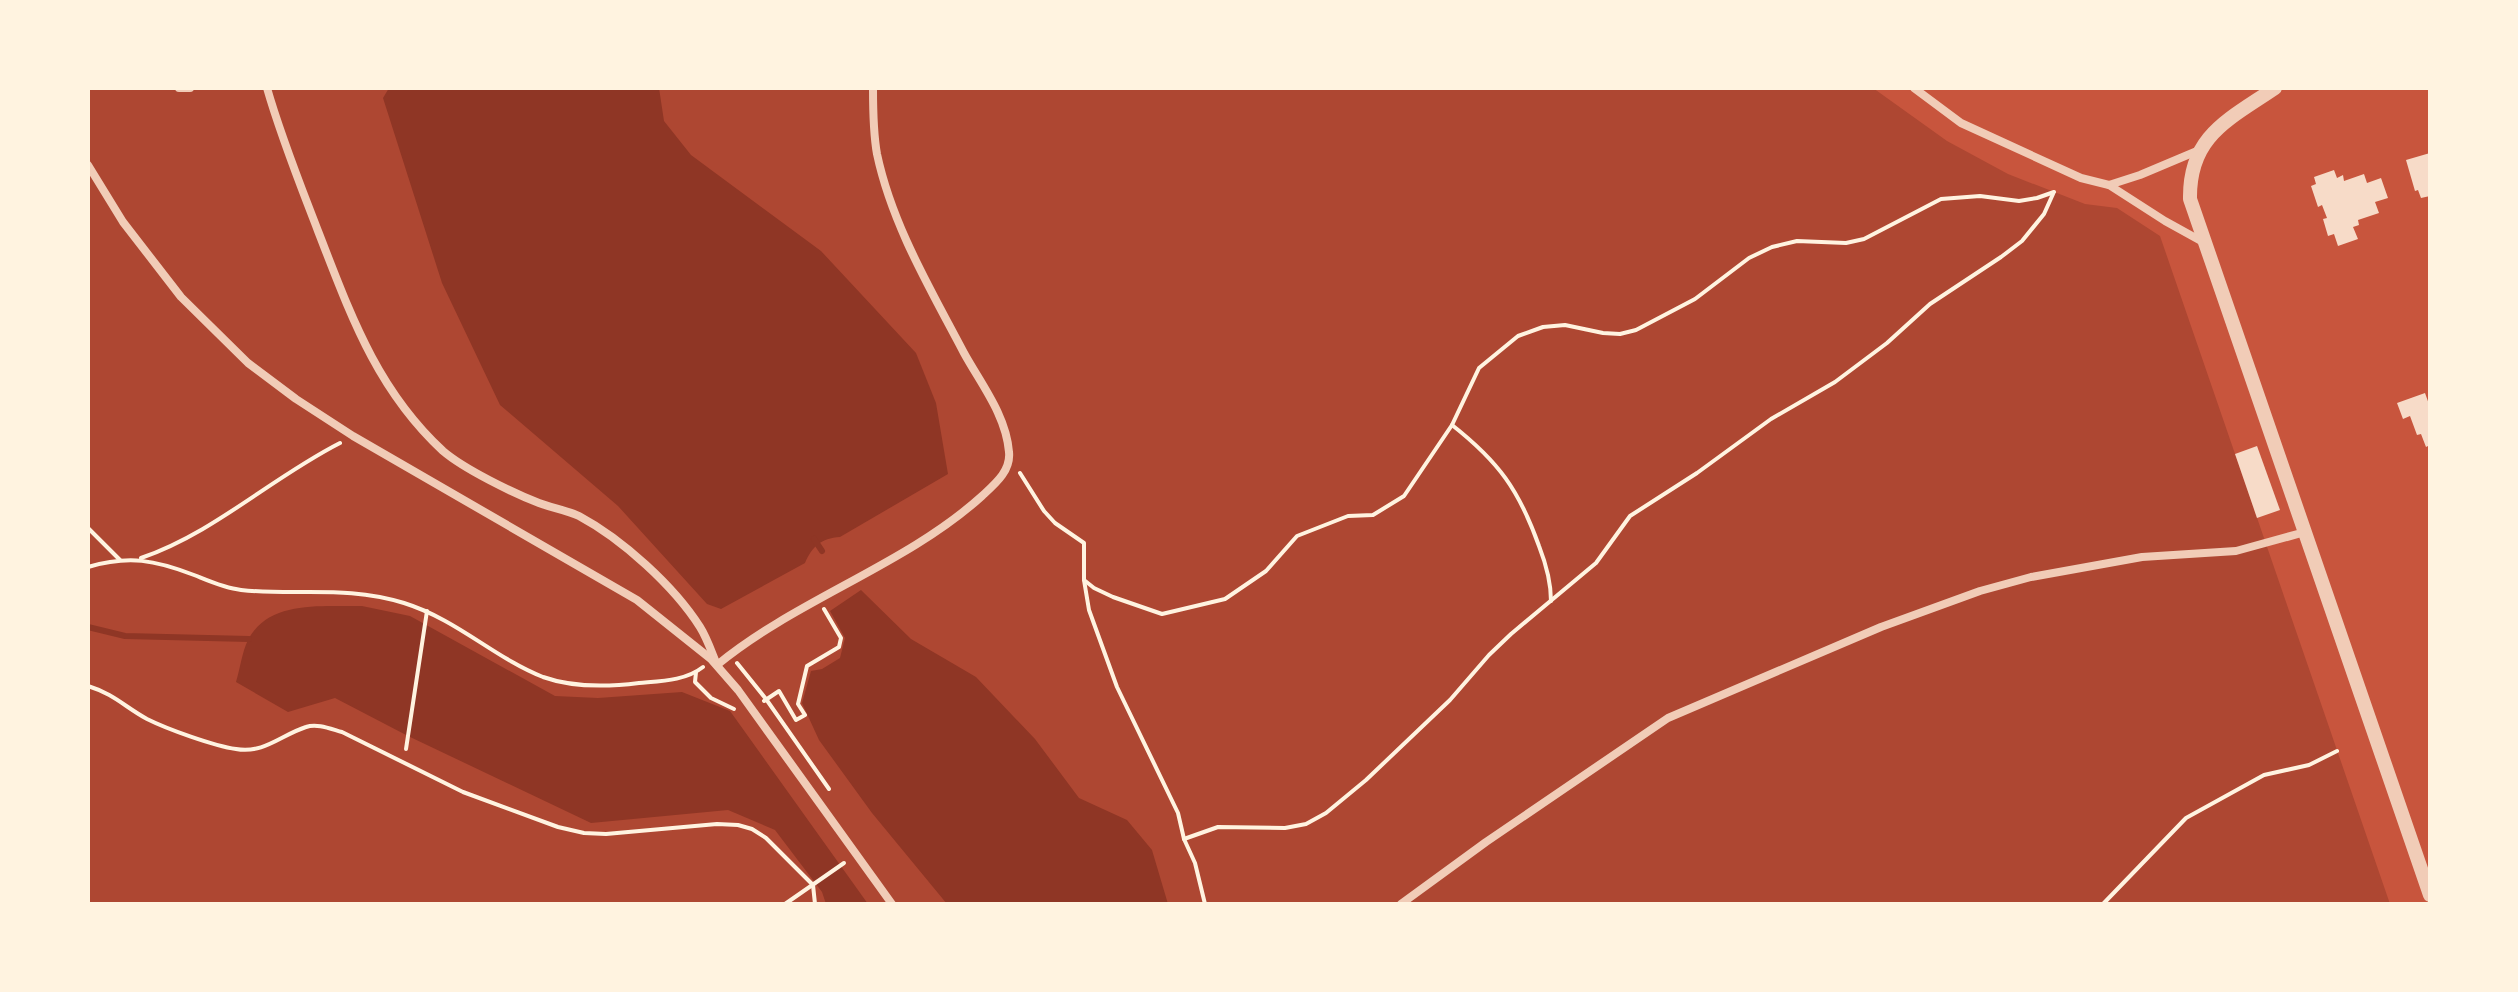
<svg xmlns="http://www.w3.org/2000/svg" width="2518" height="992" viewBox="0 0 2518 992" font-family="Arial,sans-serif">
  <rect width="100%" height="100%" fill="#c8553d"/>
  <path fill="#ae4732" d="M 88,88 L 1873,88 L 1947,141 L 2008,174 L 2085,204 L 2117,208 L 2160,236 L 2390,904 L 88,904 Z"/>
  <g fill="#8f3625">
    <path d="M 389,88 L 659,88 L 664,121 L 691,155 L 821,251 L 916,353 L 936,403 L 948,474 L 840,537 C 821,538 812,547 805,563 L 721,609 L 707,604 L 618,506 L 500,405 L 442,283 L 383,98 Z"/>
    <path d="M 861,590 L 911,639 L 976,677 L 1035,739 L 1079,798 L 1127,820 L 1152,850 L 1168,904 L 947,904 L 872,813 L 819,740 L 802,703 L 811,671 L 822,669 L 840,658 L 845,638 L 830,611 Z"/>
    <path d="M 362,606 L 410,616 L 555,696 L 598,698 L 682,692 L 730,711 L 868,904 L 826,904 L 822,892 L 775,830 L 728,810 L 591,823 L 408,736 L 335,698 L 288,712 L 236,682 C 240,669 242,652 248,640 C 269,599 324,607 362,606 Z"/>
  </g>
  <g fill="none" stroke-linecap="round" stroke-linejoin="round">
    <g stroke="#8f3625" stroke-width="6">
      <path d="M 814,539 L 822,551"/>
      <path d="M 88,627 L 125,636 L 249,639"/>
    </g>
  </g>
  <g fill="#f7dbc8">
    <path d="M 2430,153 L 2430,196 L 2421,198 L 2418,190 L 2415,191 L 2406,160 Z"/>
    <path d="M 2334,170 L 2337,178 L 2343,175 L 2344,181 L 2364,174 L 2367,183 L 2381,178 L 2388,198 L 2375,202 L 2379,213 L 2358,220 L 2359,225 L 2353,227 L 2358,239 L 2338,246 L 2334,234 L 2328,236 L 2323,219 L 2327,218 L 2322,205 L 2318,207 L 2311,186 L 2316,184 L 2314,177 Z"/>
    <path d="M 2425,393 L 2430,407 L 2430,445 L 2426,447 L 2421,434 L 2417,435 L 2410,416 L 2403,419 L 2397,403 Z"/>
    <path d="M 2257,446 L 2280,510 L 2257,518 L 2235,454 Z"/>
  </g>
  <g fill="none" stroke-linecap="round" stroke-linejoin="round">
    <g stroke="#fff3e0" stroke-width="4">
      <path d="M 1452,425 C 1499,462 1519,490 1539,546 C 1546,564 1551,581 1551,601"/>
      <path d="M 1020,473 L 1044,511 L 1055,523 L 1084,543 L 1084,580 L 1089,610 L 1117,687 L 1178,813 L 1184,839 L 1195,863 L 1205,904"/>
      <path d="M 88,528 L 120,560"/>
      <path d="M 141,558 C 214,533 271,478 340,443"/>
      <path d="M 88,567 C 129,555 155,560 194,575 C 209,581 224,588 241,590 C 298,596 346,585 404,603 C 458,620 493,657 543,677 C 574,688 607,687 639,683 C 661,681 685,681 703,667"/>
      <path d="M 1084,580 L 1094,588 L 1113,597 L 1162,614 L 1225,599 L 1266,571 L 1297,536 L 1348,516 L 1373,515 L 1404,496 L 1452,425 L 1479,368 L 1518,336 L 1543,327 L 1565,325 L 1603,333 L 1620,334 L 1636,330 L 1695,299 L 1749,258 L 1772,247 L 1797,241 L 1846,243 L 1864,239 L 1941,199 L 1980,196 L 2019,201 L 2037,198 L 2054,192"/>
      <path d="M 737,663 L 766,699 L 829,789"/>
      <path d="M 696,672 L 695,682 L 711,698 L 734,709"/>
      <path d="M 88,686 C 114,694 125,707 147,719 C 167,729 214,746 236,749 C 264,754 281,735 306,727 C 317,723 331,729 342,732 L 463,792 L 558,827 L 584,833 L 606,834 L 717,824 L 738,825 L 752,829 L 766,838 L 813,885 L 815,904"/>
      <path d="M 764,701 L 779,691 L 796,720 L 805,715 L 798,704 L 807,666 L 839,647 L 841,638 L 824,609"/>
      <path d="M 406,749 L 427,611"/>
      <path d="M 1184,839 L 1218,827 L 1285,828 L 1306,824 L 1326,813 L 1366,780 L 1450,700 L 1489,655 L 1511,634 L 1596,563 L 1630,516 L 1697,473 L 1771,419 L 1835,382 L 1887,343 L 1930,304 L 2001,257 L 2022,241 L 2044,214 L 2053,194"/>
      <path d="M 785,904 L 844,863"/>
      <path d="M 2103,904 L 2186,818 L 2264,775 L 2309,765 L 2337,751"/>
    </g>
    <g stroke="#f1ccb7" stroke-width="8">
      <path d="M 179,88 L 190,88"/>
      <path d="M 267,88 C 281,137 300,184 318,231 C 350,313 376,389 443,451 C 464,469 513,493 539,503 C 552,508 567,510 579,516 C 622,539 674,586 700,627 C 707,638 712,653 717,665 C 797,599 906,565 982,496 C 995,484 1011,471 1009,452 C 1006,415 981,384 964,353 C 931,290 892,225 877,154 C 873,132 873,110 873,88"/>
      <path d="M 1914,88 L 1961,123 L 2081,178 L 2109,185 L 2165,221 L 2203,242"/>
      <path d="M 88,165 L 123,222 L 181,297 L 248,363 L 296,399 L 353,436 L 637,600 L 711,659 L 738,690 L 892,904"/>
      <path d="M 2109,185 L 2140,175 L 2197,151"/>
      <path d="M 1401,904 L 1486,842 L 1668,718 L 1881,627 L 1980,591 L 2031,577 L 2142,557 L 2236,551 L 2305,532"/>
    </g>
    <path stroke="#f1ccb7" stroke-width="14" d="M 2275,88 C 2228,120 2189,136 2190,199 L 2430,895"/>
  </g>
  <rect width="2518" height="992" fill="none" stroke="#fff3e0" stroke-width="180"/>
</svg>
